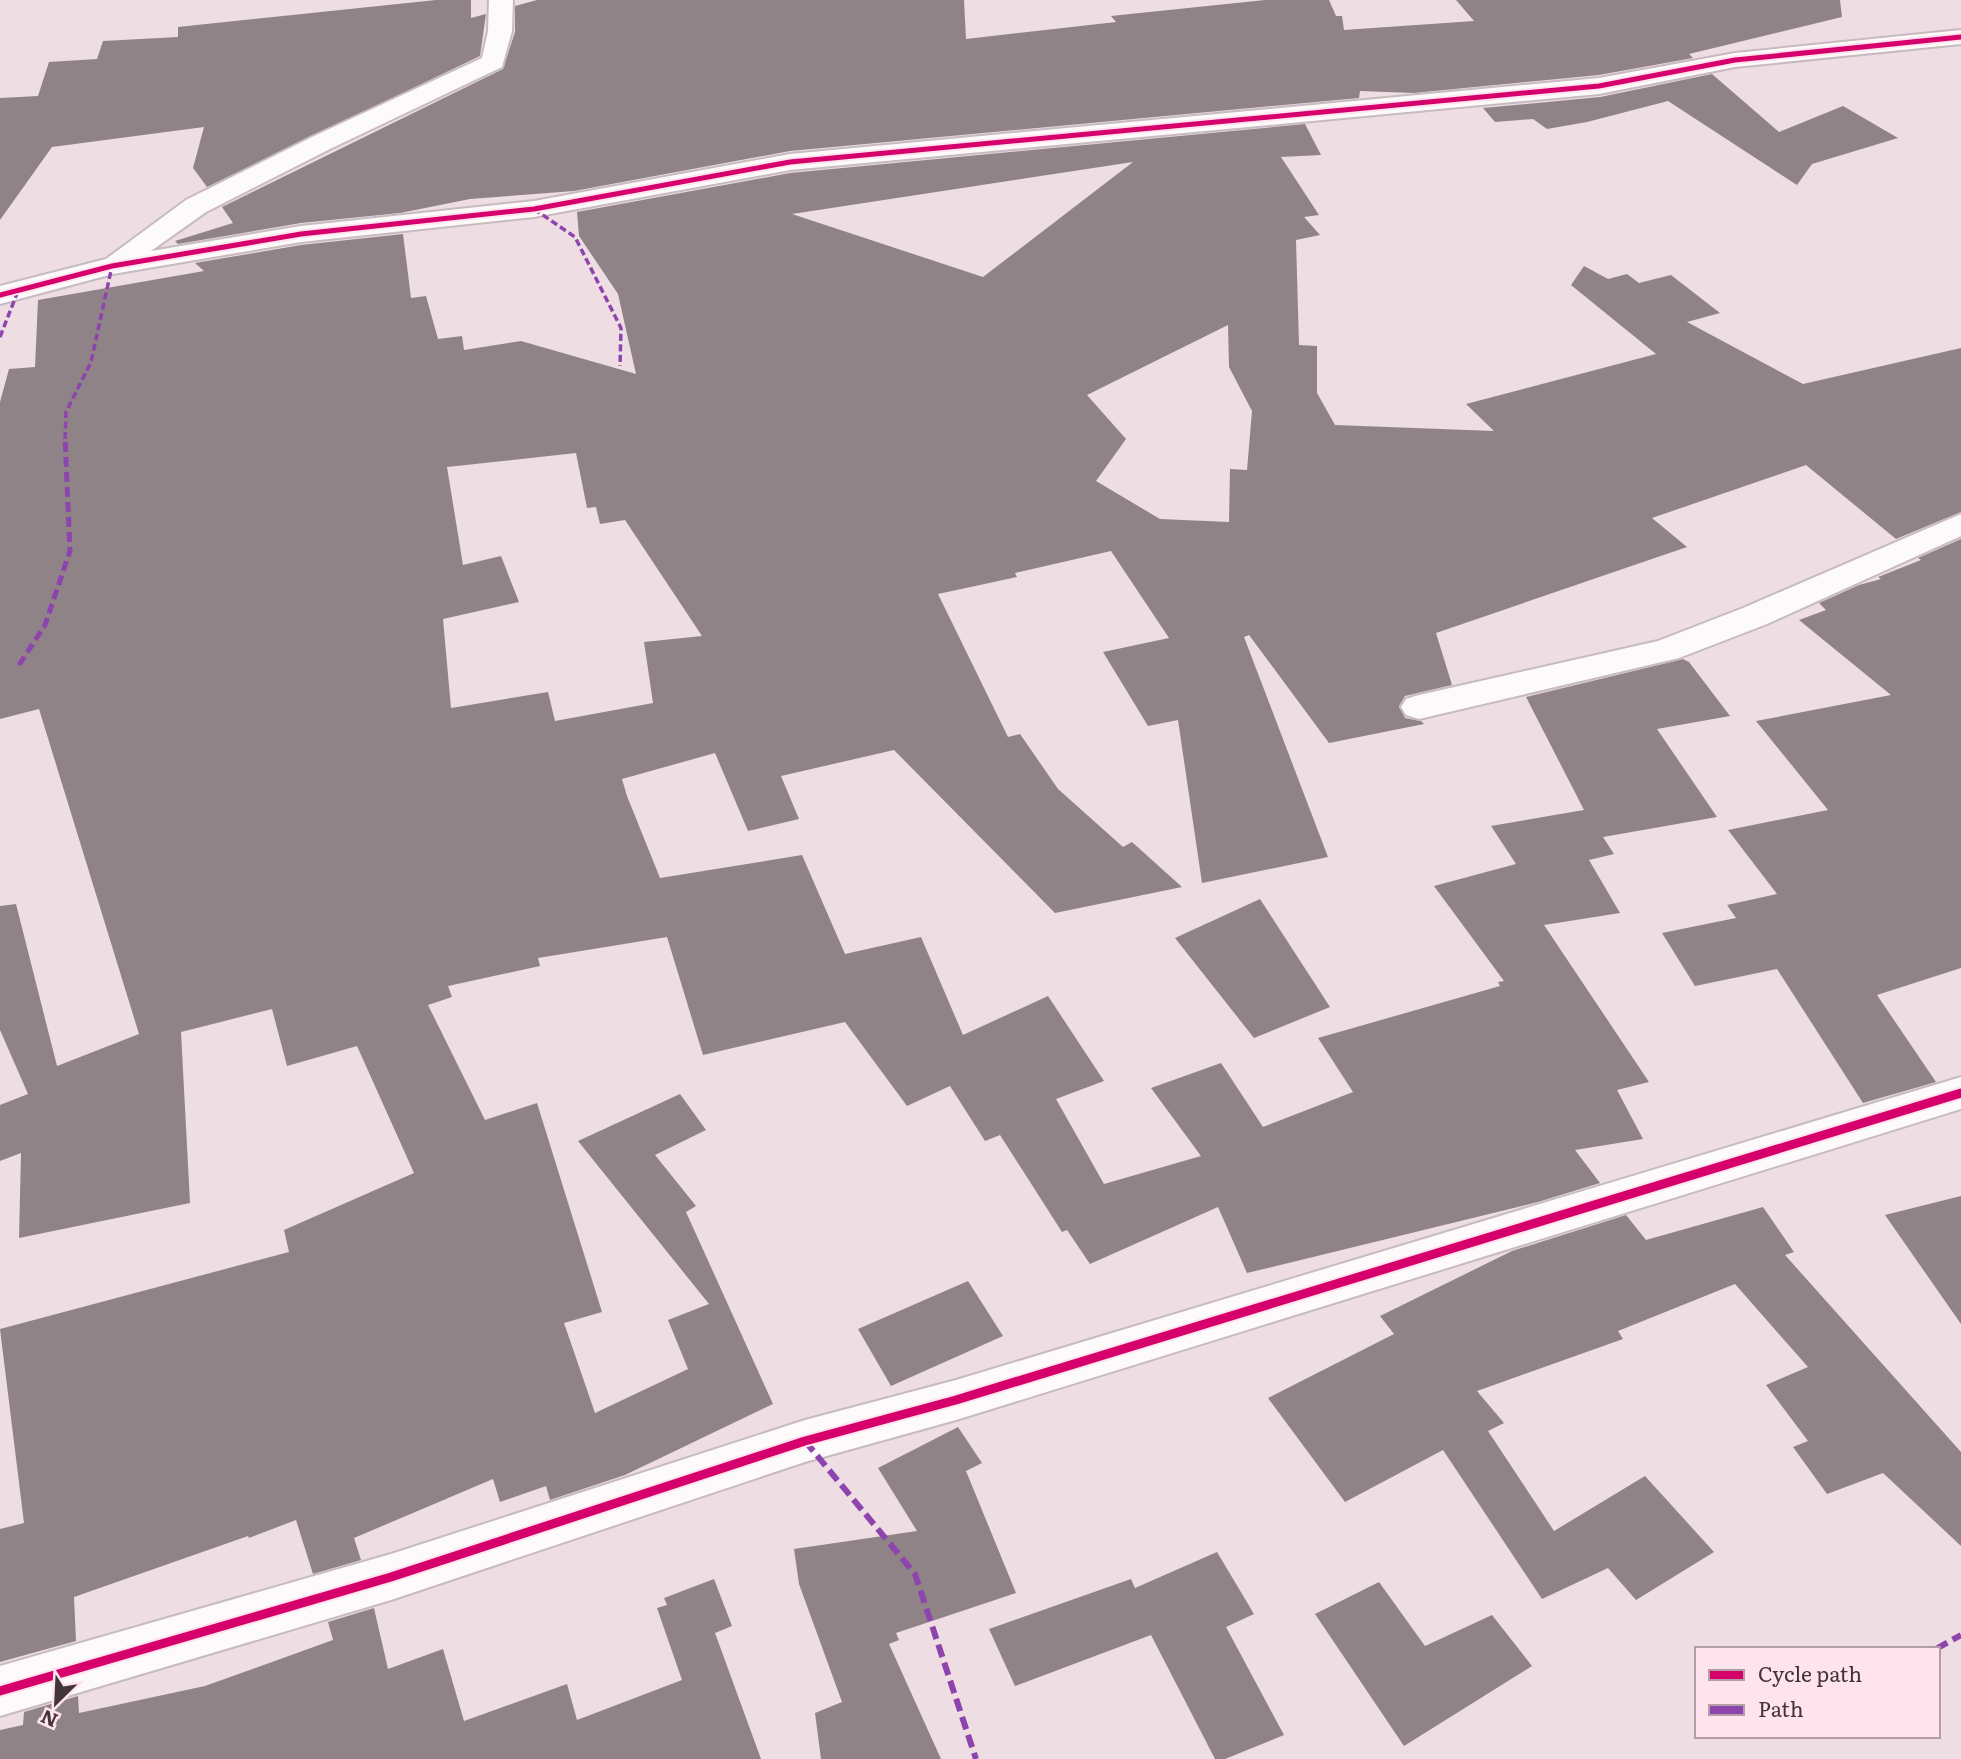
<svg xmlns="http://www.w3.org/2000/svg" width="1961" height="1759" viewBox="0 0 1961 1759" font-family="Literata,serif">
  <rect width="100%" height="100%" fill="#eedde3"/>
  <g fill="#908388" fill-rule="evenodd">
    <path d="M 436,0 L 471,0 L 471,18 L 486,14 L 480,56 L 207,187 L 193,168 L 204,127 L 52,147 L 0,220 L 0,98 L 38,96 L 49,62 L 97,59 L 103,41 L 178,37 L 178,27 Z"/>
    <path d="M 537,0 L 964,0 L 966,39 L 1116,22 L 1111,16 L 1265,0 L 1329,0 L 1336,16 L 1342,16 L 1344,30 L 1474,21 L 1456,0 L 1840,0 L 1842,17 L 1689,54 L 1693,58 L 1599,75 L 1414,93 L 1360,91 L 1359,98 L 790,151 L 574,191 L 470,199 L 400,213 L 301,223 L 178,244 L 175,241 L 233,223 L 222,207 L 503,69 L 515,32 L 515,6 Z"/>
    <path d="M 1712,74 L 1779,132 L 1843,106 L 1898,138 L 1812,164 L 1797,185 L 1668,101 L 1587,122 L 1547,129 L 1533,119 L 1495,122 L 1483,108 L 1600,97 Z"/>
    <path d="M 1305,124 L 1321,155 L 1281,157 L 1319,215 L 1304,217 L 1320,235 L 1296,240 L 1299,345 L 1317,346 L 1317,393 L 1335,425 L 1494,431 L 1466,404 L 1656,354 L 1571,285 L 1584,266 L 1608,279 L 1627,274 L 1639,283 L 1671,275 L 1720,313 L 1687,322 L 1803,384 L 1961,348 L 1961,512 L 1896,539 L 1806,465 L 1652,518 L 1687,547 L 1436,633 L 1452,685 L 1405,696 L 1399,706 L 1405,718 L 1421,721 L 1424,724 L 1329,743 L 1249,635 L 1244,637 L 1328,857 L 1202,883 L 1178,720 L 1148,726 L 1103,652 L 1169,638 L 1111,551 L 1015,573 L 1017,577 L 938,594 L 1008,737 L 1020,734 L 1058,789 L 1123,847 L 1132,842 L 1182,887 L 1055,913 L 894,750 L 781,776 L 799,819 L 748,831 L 715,753 L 622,779 L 627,796 L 660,878 L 802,855 L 845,954 L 921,937 L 963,1035 L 1048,996 L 1104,1081 L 1056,1099 L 1104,1184 L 1201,1156 L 1151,1088 L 1221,1063 L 1263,1127 L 1353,1092 L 1318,1038 L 1500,986 L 1498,982 L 1504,981 L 1434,886 L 1516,864 L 1491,826 L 1584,810 L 1526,697 L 1683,659 L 1689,662 L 1730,716 L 1657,729 L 1717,817 L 1603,837 L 1614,854 L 1589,860 L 1620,913 L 1544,925 L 1649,1082 L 1617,1090 L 1643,1139 L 1575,1150 L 1600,1183 L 1538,1202 L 1247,1273 L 1218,1207 L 1090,1264 L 1067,1230 L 1062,1232 L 1000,1135 L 985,1141 L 950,1086 L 907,1106 L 845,1022 L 703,1055 L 667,937 L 538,958 L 540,966 L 448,986 L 452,997 L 428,1005 L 485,1120 L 537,1103 L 602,1312 L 564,1323 L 595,1413 L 688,1369 L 668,1320 L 709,1304 L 578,1141 L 680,1094 L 706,1130 L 655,1155 L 696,1206 L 686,1212 L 773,1404 L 625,1475 L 550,1500 L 546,1486 L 500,1502 L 493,1479 L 354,1538 L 361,1560 L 313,1574 L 296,1520 L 249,1538 L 248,1536 L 74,1597 L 76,1641 L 0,1662 L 0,1529 L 24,1523 L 0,1329 L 289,1252 L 284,1230 L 414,1173 L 357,1046 L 287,1066 L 272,1009 L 181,1032 L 190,1203 L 19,1238 L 21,1153 L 0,1161 L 0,1105 L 28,1094 L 0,1030 L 0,906 L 16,904 L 57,1066 L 139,1034 L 39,709 L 0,719 L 0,402 L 9,369 L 35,367 L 38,300 L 204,271 L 195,263 L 301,245 L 403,234 L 411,298 L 426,296 L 438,339 L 462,336 L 464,350 L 521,341 L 636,374 L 618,294 L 579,236 L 577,212 L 790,173 ZM 1133,162 L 983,277 L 792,214 ZM 1228,325 L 1229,367 L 1252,411 L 1247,470 L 1230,469 L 1229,522 L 1160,519 L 1096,481 L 1126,439 L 1087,395 ZM 576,453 L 587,508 L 596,507 L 600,524 L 625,520 L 702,636 L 644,642 L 653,703 L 555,721 L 548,692 L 451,708 L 443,619 L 519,602 L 501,556 L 463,565 L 447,467 Z"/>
    <path d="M 1961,539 L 1961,968 L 1877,995 L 1936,1082 L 1863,1103 L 1777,969 L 1695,986 L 1662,933 L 1736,918 L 1727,905 L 1777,894 L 1728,830 L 1828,810 L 1756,721 L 1891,695 L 1799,620 L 1826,610 L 1819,603 L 1859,585 L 1881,579 L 1878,577 L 1921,560 L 1918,558 Z"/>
    <path d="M 1260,899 L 1330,1007 L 1254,1038 L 1175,938 Z"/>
    <path d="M 1961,1196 L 1961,1324 L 1885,1215 Z"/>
    <path d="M 1763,1207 L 1794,1252 L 1785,1255 L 1961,1452 L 1961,1546 L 1883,1473 L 1827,1494 L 1793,1447 L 1808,1441 L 1766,1385 L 1808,1367 L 1735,1284 L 1618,1331 L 1623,1339 L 1477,1391 L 1504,1423 L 1488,1431 L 1554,1531 L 1645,1476 L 1714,1552 L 1636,1600 L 1608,1568 L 1542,1599 L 1443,1450 L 1345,1502 L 1268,1398 L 1394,1334 L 1380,1316 L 1512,1251 L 1626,1215 L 1646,1240 Z"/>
    <path d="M 968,1281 L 1003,1336 L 891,1386 L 858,1329 Z"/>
    <path d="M 958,1427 L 982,1463 L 966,1471 L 1016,1593 L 896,1633 L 899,1640 L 889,1644 L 941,1759 L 821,1759 L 815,1713 L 842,1702 L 799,1584 L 794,1549 L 917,1531 L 878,1468 Z"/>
    <path d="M 1217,1552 L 1254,1614 L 1226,1627 L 1284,1735 L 1225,1759 L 1215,1759 L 1151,1635 L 1015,1686 L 989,1629 L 1131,1579 L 1135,1588 Z"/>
    <path d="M 714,1579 L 732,1626 L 715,1633 L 761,1759 L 0,1759 L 0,1730 L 23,1725 L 24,1712 L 78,1696 L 79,1713 L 205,1686 L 333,1640 L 328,1622 L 374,1608 L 388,1669 L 443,1649 L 464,1721 L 567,1684 L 577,1720 L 682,1680 L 657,1608 L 667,1605 L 664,1598 Z"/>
    <path d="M 1379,1582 L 1425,1646 L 1492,1615 L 1532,1666 L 1404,1746 L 1315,1614 Z"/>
  </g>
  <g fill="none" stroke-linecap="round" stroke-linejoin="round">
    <defs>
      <g id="street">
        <path d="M 489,0 L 513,0 L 512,31 L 502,67 L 330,149 L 206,212 L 151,251 L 301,226 L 534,201 L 790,154 L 1599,78 L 1735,53 L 1961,30 L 1961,44 L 1735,67 L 1599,94 L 790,170 L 534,217 L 301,242 L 113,274 L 0,304 L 0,286 L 106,259 L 186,200 L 312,137 L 482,58 L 488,31 Z"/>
        <path d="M 1961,514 L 1961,536 L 1767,624 L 1679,658 L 1419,719 L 1406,715 L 1401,707 L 1406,699 L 1419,695 L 1658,641 L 1743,608 Z"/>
        <path d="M 1961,1077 L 1961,1109 L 956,1420 L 805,1462 L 391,1600 L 0,1716 L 0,1666 L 391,1554 L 805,1420 L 956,1380 Z"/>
      </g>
    </defs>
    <use href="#street" stroke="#c8bbbf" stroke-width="4"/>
    <use href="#street" fill="#fcfafb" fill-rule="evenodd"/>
    <g stroke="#8e44ad" stroke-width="3.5" stroke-dasharray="7 3.5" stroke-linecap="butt">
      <path d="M 534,209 L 575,237 L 621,328 L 620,366"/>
      <path d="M 0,337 L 18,291"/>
      <path d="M 65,439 L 66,412 L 91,362 L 112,266"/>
    </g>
    <path stroke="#8e44ad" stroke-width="5" stroke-dasharray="10 5" stroke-linecap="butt" d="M 19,665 L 45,625 L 70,551 L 65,437"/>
    <g stroke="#8e44ad" stroke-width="6" stroke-dasharray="13 6" stroke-linecap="butt">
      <path d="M 805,1441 L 915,1574 L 976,1759"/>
      <path d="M 1936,1649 L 1961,1635"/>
    </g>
    <defs>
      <path id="cycleway-far1" d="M 0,295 L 112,266 L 301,234 L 534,209 L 790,162 L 1599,86 L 1735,60 L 1961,37"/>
      <path id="cycleway" d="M 0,1691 L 391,1577 L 805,1441 L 956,1400 L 1961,1093"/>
    </defs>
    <use href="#cycleway-far1" stroke="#ffe4ed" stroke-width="9"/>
    <use href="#cycleway" stroke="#ffe4ed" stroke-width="13"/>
    <use href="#cycleway-far1" stroke="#d6006c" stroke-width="5"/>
    <use href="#cycleway" stroke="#d6006c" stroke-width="9"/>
  </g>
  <rect x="1695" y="1647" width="245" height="91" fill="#ffe4ed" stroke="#b39ea5" stroke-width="2"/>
  <rect x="1709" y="1670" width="35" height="10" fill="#d6006c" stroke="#b39ea5" stroke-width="2"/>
  <text x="1758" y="1682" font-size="21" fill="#413539">Cycle path</text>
  <rect x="1709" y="1705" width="35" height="10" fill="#8e44ad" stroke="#b39ea5" stroke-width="2"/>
  <text x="1758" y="1717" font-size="21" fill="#413539">Path</text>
  <g transform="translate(56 1703) rotate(204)" stroke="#ffe4ed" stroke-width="5" paint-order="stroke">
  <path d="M0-5L12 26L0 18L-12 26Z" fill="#413539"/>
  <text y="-10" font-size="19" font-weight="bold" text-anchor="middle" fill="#413539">N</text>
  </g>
</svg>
